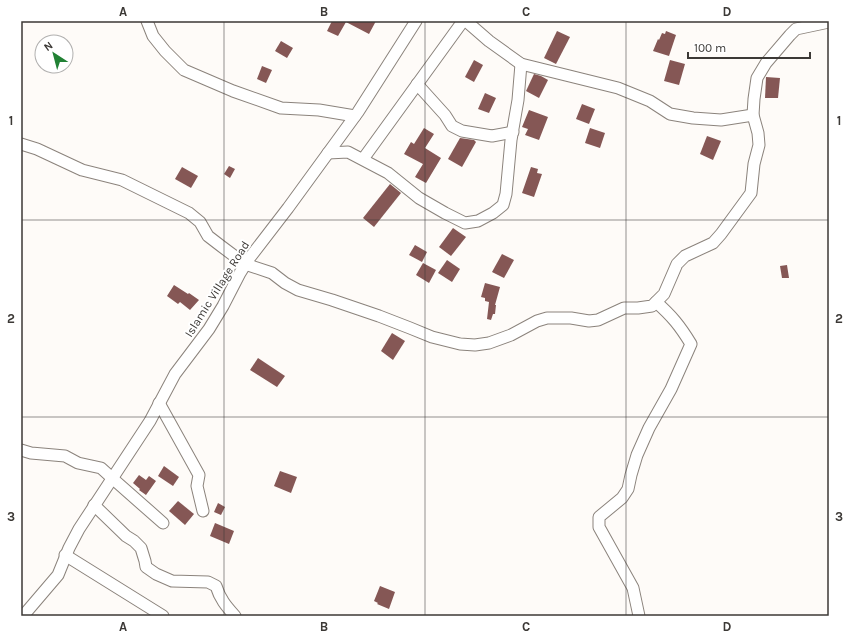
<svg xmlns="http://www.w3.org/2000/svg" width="850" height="637" viewBox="0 0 850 637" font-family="Karla,sans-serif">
  <rect width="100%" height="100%" fill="#fefbf8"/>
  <g fill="#855755">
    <path d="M 332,21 L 376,21 L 369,34 L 346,22 L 338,36 L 327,31 Z"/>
    <path d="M 557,31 L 570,37 L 556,64 L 544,58 Z"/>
    <path d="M 666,31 L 676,35 L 669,56 L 653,51 L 658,39 L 659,40 L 662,33 L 665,34 Z"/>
    <path d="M 281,41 L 293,48 L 287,58 L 275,51 Z"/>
    <path d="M 474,60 L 483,65 L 474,82 L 465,77 Z"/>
    <path d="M 670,60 L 685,64 L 679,85 L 664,81 Z"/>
    <path d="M 262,66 L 272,70 L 266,83 L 257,79 Z"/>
    <path d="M 534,74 L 541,76 L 548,80 L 539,98 L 526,91 Z"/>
    <path d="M 766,77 L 780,78 L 778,98 L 765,98 Z"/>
    <path d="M 485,93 L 496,98 L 489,113 L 478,109 Z"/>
    <path d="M 582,104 L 595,109 L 589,124 L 576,119 Z"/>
    <path d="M 529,110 L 548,117 L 539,140 L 525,135 L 528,129 L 522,127 Z"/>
    <path d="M 424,128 L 434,134 L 425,148 L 441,158 L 426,183 L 415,177 L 423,164 L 404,154 L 411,142 L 414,144 Z"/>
    <path d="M 590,128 L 605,133 L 600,148 L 585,143 Z"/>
    <path d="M 707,136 L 721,141 L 713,160 L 700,154 Z"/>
    <path d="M 460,138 L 474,140 L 476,142 L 462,167 L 448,159 Z"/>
    <path d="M 229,166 L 235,169 L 230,178 L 224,174 Z"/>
    <path d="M 182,167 L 198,176 L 191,188 L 175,179 Z"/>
    <path d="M 531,167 L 538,169 L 537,173 L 542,174 L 534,197 L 522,193 Z"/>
    <path d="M 390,184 L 401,193 L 374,227 L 363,218 Z"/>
    <path d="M 453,228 L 466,237 L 451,256 L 439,247 Z"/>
    <path d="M 415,245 L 427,252 L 422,262 L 409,255 Z"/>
    <path d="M 502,254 L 514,260 L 504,278 L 492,272 Z"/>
    <path d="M 447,260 L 460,269 L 452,282 L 438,273 Z"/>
    <path d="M 423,263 L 436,270 L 429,283 L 416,275 Z"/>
    <path d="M 787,265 L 789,278 L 782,278 L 780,266 Z"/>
    <path d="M 485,283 L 500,287 L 495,305 L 496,305 L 495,314 L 493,314 L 491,320 L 487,319 L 489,302 L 485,301 L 485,298 L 481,297 Z"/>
    <path d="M 174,285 L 188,294 L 189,293 L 199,300 L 190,310 L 180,302 L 178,304 L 167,296 Z"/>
    <path d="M 392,333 L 405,341 L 393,360 L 381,351 Z"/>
    <path d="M 258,358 L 285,376 L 277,387 L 250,370 Z"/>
    <path d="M 164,466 L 179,477 L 173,486 L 158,476 Z"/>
    <path d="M 280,471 L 297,477 L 291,493 L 274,486 Z"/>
    <path d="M 139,475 L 146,480 L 149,476 L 156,481 L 146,495 L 139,490 L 140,489 L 133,483 Z"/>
    <path d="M 178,501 L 194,514 L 185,525 L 169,511 Z"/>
    <path d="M 218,503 L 225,507 L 221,515 L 214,512 Z"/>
    <path d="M 215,523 L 234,531 L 229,544 L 210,536 Z"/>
    <path d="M 380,586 L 395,592 L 389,609 L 377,604 L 378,603 L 374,601 Z"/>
  </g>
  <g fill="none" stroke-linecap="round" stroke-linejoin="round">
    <defs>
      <g id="minor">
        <path d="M 147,21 L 153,36 L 165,51 L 184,70 L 233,91 L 281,108 L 319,110 L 355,116"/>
        <path d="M 466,21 L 489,41 L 521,64 L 618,88 L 650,101 L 670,114 L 693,118 L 721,120 L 753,115"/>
        <path d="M 417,84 L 445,115 L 452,126 L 462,131 L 492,136 L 513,132"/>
        <path d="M 21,144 L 37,149 L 82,170 L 122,180 L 189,213 L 200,222 L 208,236 L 221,246 L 245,264 L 272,273 L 285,283 L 298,290 L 332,300 L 379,316 L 410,328 L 432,337 L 460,344 L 475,345 L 489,343 L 511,335 L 537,321 L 547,318 L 571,318 L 589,321 L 598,320 L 624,308 L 638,308 L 652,306 L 664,294 L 677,264 L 685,256 L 713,243 L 721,234 L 751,193 L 754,164 L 759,145 L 758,133 L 753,115 L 754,99 L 757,78 L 766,63 L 790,35 L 796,29 L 829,22"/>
        <path d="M 328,153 L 348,152 L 388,173 L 419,198 L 445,213 L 465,223 L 478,221 L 493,213 L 503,205 L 506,194 L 511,140 L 518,100 L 521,64"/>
        <path d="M 363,159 L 463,21"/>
        <path d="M 159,403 L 199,475 L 197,486 L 203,511"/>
        <path d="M 21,450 L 31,453 L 65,456 L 78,463 L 101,468 L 112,478 L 163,523"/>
        <path d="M 94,505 L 126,536 L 134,541 L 141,548 L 145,561 L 146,567 L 156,574 L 172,581 L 208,582 L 216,586 C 220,599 226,606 235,616"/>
        <path d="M 65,555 L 163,616"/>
        <path d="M 23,616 L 58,575 L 69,548 L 79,529 L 150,421 L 175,374 L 209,329 L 223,306 L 240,273 L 248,260 L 288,208 L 358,112 L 416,21"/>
        <path d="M 639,616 L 633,588 L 599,527 L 599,517 L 622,498 L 628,489 L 631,475 L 637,455 L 649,428 L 671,389 L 691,344 C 680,326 672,316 656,302"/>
      </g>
    </defs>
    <use href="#minor" stroke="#8b837c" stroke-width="13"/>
    <use href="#minor" stroke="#fff" stroke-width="11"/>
  </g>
  <path fill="none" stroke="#3c3936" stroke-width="1" stroke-opacity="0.55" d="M 224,21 L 224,616M 425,21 L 425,616M 626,21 L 626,616M 21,220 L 829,220M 21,417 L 829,417"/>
  <g text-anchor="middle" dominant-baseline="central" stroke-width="4" stroke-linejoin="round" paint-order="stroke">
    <g font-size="12" fill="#3c3936" stroke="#fff">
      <text transform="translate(217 289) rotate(-58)">Islamic Village Road</text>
    </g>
  </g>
  <rect width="850" height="637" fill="none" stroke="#ffffff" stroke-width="44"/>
  <g transform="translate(54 54) rotate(324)"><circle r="19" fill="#ffffff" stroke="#b1b0af"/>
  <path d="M0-3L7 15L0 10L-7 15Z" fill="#218134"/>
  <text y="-6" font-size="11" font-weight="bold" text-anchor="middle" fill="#3c3936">N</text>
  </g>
  <path d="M688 52v6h122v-6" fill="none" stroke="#3c3936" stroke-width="2"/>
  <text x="694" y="52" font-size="12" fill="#3c3936" stroke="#ffffff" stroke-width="3" paint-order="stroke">100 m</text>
  <rect x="22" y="22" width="806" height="593" fill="none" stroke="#3c3936" stroke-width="1.5"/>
  <g font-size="13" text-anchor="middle" font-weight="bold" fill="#3c3936">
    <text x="123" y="16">A</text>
    <text x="324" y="16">B</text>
    <text x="526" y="16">C</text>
    <text x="727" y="16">D</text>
    <text x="11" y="125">1</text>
    <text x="839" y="125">1</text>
    <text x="11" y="323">2</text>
    <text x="839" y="323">2</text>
    <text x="11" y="521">3</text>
    <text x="839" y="521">3</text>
    <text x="123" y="631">A</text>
    <text x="324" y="631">B</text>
    <text x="526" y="631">C</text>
    <text x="727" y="631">D</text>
  </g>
</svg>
